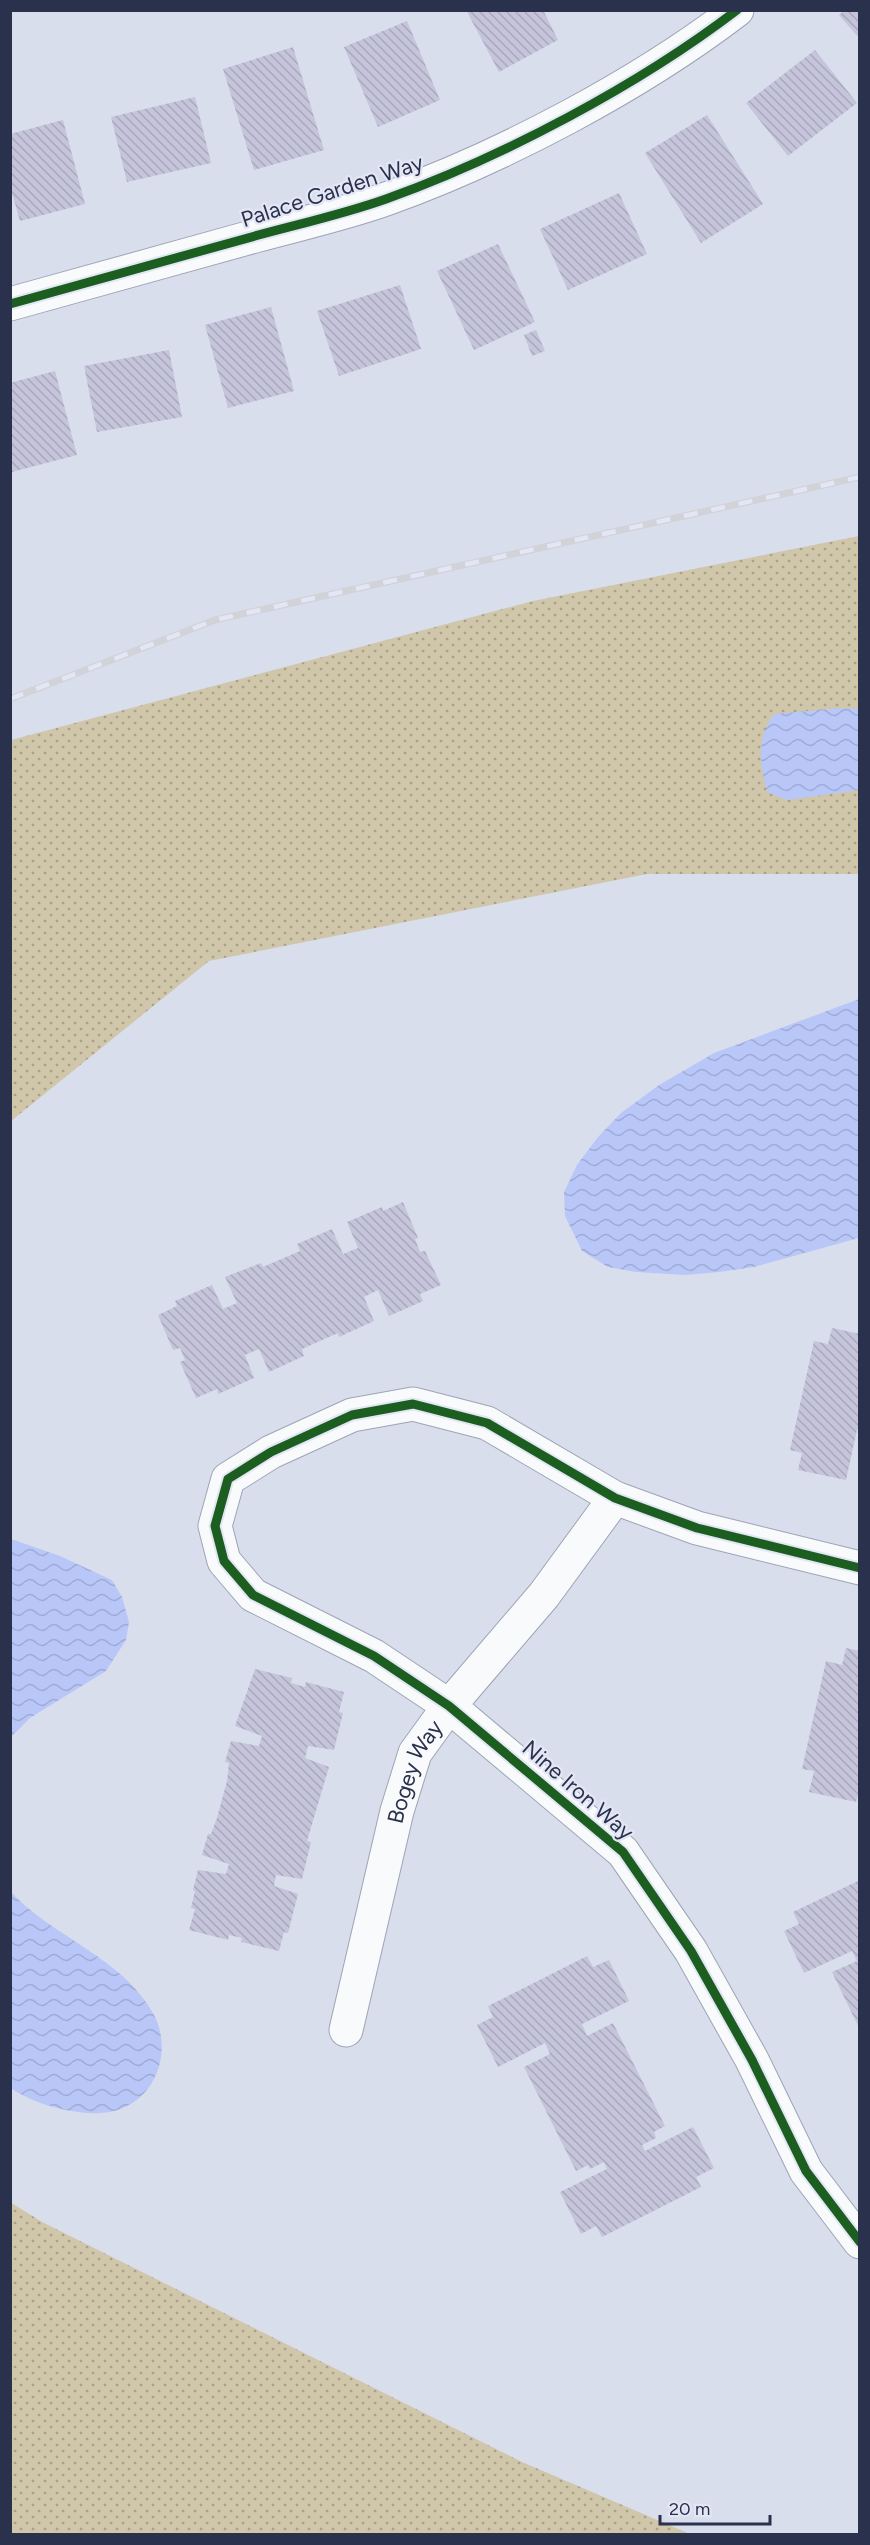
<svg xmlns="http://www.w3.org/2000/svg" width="870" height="2545" viewBox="0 0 870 2545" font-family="Figtree,sans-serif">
  <defs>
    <pattern id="grass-dots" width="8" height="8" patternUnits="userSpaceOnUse" patternTransform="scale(1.5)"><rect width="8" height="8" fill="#d0c6a9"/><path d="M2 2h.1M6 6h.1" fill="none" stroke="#a9a18c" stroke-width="1.8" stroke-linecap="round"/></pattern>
    <pattern id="water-waves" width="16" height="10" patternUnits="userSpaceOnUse" patternTransform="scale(1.5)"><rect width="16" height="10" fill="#b9c7f8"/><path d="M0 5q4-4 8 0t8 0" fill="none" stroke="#9fabd6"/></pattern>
    <pattern id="building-back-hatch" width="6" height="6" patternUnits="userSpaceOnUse" patternTransform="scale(1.5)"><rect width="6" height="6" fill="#c5c4da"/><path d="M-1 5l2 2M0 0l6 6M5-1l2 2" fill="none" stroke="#a9a9bd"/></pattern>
  </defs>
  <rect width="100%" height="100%" fill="#d9deed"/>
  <g fill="url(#grass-dots)">
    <path d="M 859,536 L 859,874 L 647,874 L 209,961 L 11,1121 L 11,740 L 533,601 Z"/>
    <path d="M 10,2202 L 42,2222 L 522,2462 L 690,2534 L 11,2534 Z"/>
  </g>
  <g fill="url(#water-waves)">
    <path d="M 840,708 L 859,709 L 859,790 L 787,800 L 767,792 C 760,761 755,742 774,714 Z"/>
    <path d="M 859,999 L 859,1238 L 754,1267 L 719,1272 L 685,1275 L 636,1272 L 608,1267 L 582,1251 L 565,1216 L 564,1192 L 577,1165 L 598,1137 L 621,1113 L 659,1085 L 714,1053 Z"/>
    <path d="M 11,1539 L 60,1556 L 112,1580 L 122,1597 L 129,1622 L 126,1640 L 106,1671 L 30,1718 L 11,1737 Z"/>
    <path d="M 10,1891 C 53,1938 123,1957 154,2015 C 174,2053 154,2104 110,2112 C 81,2117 34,2105 11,2088 Z"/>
  </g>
  <g fill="url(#building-back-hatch)">
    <path d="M 466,10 L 543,10 L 558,40 L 499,72 Z"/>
    <path d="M 845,10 L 860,10 L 860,39 L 839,15 Z"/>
    <path d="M 407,21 L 440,100 L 378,127 L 344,47 Z"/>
    <path d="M 293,47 L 324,150 L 254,170 L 223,69 Z"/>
    <path d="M 815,50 L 857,103 L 788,156 L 746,103 Z"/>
    <path d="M 195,97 L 211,163 L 127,182 L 111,117 Z"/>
    <path d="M 707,115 L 763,204 L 701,243 L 645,153 Z"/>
    <path d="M 63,120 L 85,204 L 20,221 L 10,186 L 10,134 Z"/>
    <path d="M 619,193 L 647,254 L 568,290 L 540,229 Z"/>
    <path d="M 498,244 L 535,322 L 474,350 L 437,271 Z"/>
    <path d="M 400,285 L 421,349 L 339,376 L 317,311 Z"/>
    <path d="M 271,307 L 294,391 L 228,408 L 205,325 Z"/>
    <path d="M 536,330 L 545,351 L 532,356 L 524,335 Z"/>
    <path d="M 169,350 L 182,417 L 97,432 L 84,366 Z"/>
    <path d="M 55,371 L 77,455 L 12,472 L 10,383 Z"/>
    <path d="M 403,1202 L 418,1238 L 415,1239 L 420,1252 L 425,1251 L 441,1285 L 420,1294 L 423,1301 L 389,1316 L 378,1290 L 364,1297 L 374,1321 L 339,1337 L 338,1333 L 302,1349 L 304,1356 L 269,1372 L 259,1349 L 245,1355 L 254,1378 L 218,1394 L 217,1389 L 196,1398 L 180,1362 L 185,1360 L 180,1348 L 173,1350 L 158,1315 L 177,1306 L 175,1301 L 212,1285 L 223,1309 L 237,1303 L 225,1277 L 261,1263 L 263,1267 L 300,1251 L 297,1244 L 332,1229 L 343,1254 L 358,1248 L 347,1222 L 382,1207 L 383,1211 Z"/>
    <path d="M 832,1328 L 860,1334 L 860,1430 L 857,1430 L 846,1480 L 798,1470 L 802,1453 L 790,1450 L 814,1341 L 828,1344 Z"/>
    <path d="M 846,1648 L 860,1651 L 860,1788 L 856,1802 L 809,1792 L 814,1771 L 802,1769 L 826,1661 L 842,1665 Z"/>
    <path d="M 255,1669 L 292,1678 L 291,1683 L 305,1687 L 306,1682 L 344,1692 L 339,1712 L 343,1713 L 334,1750 L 308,1746 L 305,1758 L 329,1767 L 307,1841 L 311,1842 L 302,1879 L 276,1875 L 274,1886 L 298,1894 L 288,1933 L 284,1932 L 279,1951 L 241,1942 L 242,1938 L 229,1935 L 228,1940 L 189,1930 L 195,1909 L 191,1908 L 195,1891 L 193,1890 L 198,1870 L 226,1874 L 229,1864 L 202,1855 L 208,1834 L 211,1834 L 217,1818 L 227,1781 L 229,1763 L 225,1762 L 231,1741 L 259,1746 L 262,1736 L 235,1726 Z"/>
    <path d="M 860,1880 L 860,2030 L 832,1972 L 857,1961 L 852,1951 L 804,1973 L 784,1931 L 799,1924 L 793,1912 Z"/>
    <path d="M 587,1956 L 593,1967 L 609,1960 L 629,2001 L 582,2024 L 587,2036 L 613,2023 L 665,2126 L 654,2132 L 656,2138 L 642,2145 L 645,2151 L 693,2127 L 714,2168 L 696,2177 L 701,2187 L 602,2237 L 596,2226 L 581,2234 L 560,2192 L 607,2169 L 604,2162 L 590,2169 L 588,2165 L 576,2171 L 524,2067 L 550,2054 L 545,2043 L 498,2067 L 477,2025 L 493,2017 L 488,2006 Z"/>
  </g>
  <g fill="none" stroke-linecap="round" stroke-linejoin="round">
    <defs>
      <g id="street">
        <path d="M 10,304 C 92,281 174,259 255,236 C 299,224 344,214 386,199 C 503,157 639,85 737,10"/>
        <path d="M 860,1568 L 697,1528 L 615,1498 L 487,1423 L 413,1404 L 352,1415 L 271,1452 L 228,1479 L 215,1526 L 224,1561 L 253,1595 L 374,1656 L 449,1706 L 623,1852 L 691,1951 L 752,2060 L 806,2171 L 860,2242"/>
        <path id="s1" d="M 346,2030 L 397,1811 L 415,1753 L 449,1706 L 544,1595 L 615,1498"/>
      </g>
    </defs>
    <use href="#street" stroke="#9ea4b6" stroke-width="35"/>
    <use href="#street" stroke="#f9fafc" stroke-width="33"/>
    <defs>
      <path id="rail" d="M 10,699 L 215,620 L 860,477"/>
    </defs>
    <use href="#rail" stroke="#d1d3d8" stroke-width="7"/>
    <use href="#rail" stroke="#e3e7f5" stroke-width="4.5" stroke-dasharray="14" stroke-linecap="butt"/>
    <defs>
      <g id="cycleway">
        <path d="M 10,304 C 92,281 174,259 255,236 C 299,224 344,214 386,199 C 503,157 639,85 737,10"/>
        <path d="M 860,1568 L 697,1528 L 615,1498 L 487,1423 L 413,1404 L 352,1415 L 271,1452 L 228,1479 L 215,1526 L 224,1561 L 253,1595 L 374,1656 L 449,1706 L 623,1852 L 691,1951 L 752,2060 L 806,2171 L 860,2242"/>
      </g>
    </defs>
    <use href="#cycleway" stroke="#e3e7f5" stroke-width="13"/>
    <use href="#cycleway" stroke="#1b5e20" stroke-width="9"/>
  </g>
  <g text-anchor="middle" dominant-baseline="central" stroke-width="4.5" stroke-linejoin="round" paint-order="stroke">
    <g font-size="22" fill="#2a314c" stroke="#e3e7f5">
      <text transform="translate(332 191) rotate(-18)">Palace Garden Way</text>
      <text stroke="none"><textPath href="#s1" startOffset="268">Bogey Way</textPath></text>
      <text transform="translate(578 1790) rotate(41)">Nine Iron Way</text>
    </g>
  </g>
  <rect width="870" height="2545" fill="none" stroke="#2a314c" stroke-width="24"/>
  <path d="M660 2515v9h110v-9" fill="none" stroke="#2a314c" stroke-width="3"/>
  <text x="669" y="2515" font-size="18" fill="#2a314c" stroke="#e3e7f5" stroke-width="4.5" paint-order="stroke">20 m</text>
</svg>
